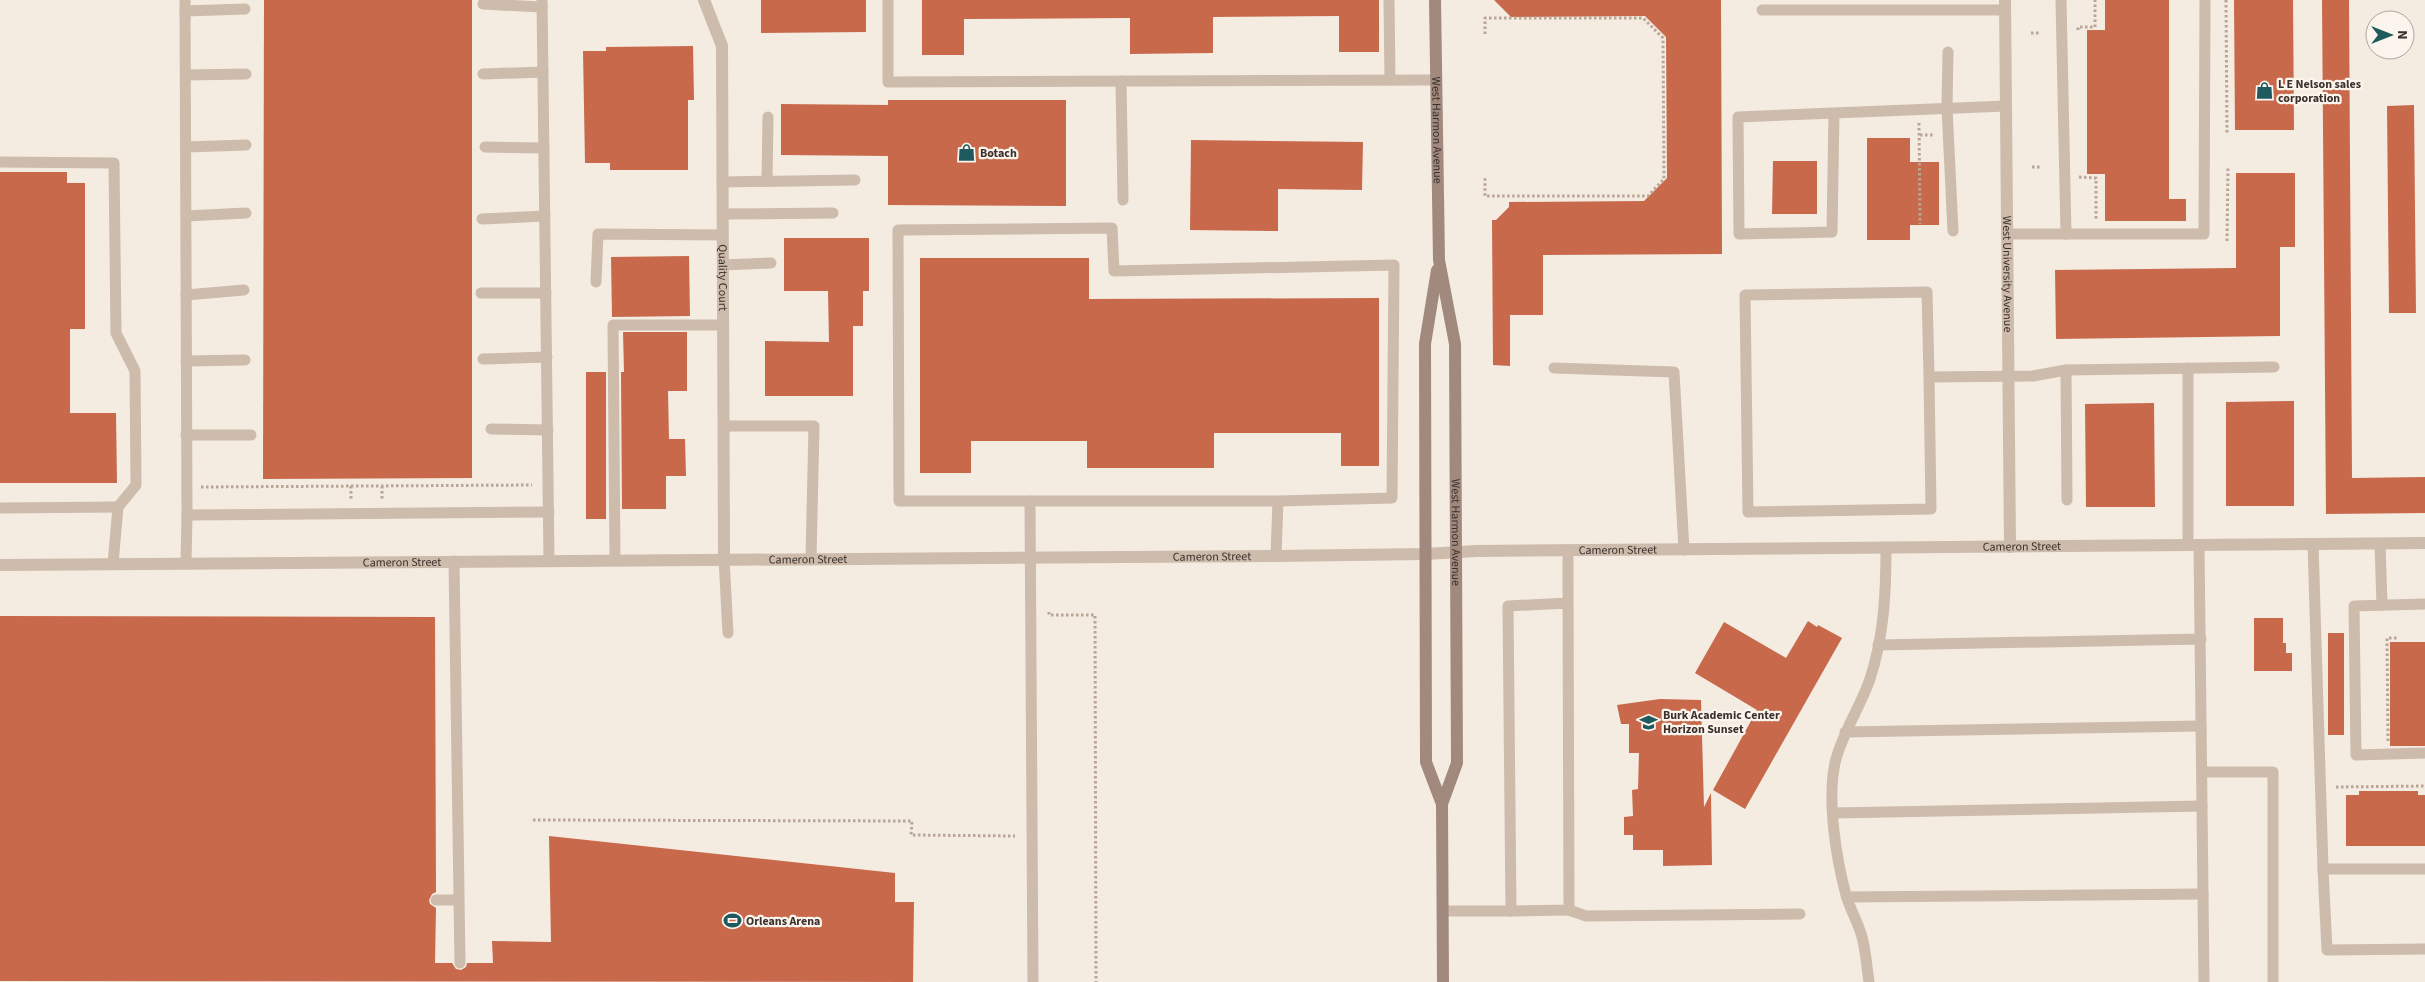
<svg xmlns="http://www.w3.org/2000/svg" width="2425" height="982" viewBox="0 0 2425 982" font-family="'Source Sans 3',sans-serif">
  <rect width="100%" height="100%" fill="#f4ebe1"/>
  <g fill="#c8694b">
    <path d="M 264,0 L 472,0 L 472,478 L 263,479 Z"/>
    <path d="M 761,0 L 866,0 L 866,32 L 761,33 Z"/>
    <path d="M 922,0 L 1379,0 L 1379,52 L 1339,52 L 1339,16 L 1213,17 L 1213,53 L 1130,54 L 1130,18 L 964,19 L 964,55 L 922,55 Z"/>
    <path d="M 1494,0 L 1721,0 L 1722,254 L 1543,255 L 1543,315 L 1510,315 L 1510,366 L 1493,365 L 1492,220 L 1496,220 L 1509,207 L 1509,202 L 1644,201 L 1667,178 L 1666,37 L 1645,16 L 1511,17 Z"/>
    <path d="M 2105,0 L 2169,0 L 2169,199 L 2186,199 L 2186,221 L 2105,221 L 2105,174 L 2087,174 L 2087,30 L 2105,30 Z"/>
    <path d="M 2234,0 L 2293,0 L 2294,130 L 2235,130 Z"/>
    <path d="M 2322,0 L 2349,0 L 2352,478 L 2425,477 L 2425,513 L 2326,514 Z"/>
    <path d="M 693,46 L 694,100 L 688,100 L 688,170 L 610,170 L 610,163 L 585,163 L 583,51 L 606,51 L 606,47 Z"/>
    <path d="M 888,100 L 1066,100 L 1066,206 L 888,205 L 888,156 L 781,155 L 781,104 L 888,105 Z"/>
    <path d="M 2414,105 L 2416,313 L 2389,313 L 2387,106 Z"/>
    <path d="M 1867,138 L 1910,138 L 1910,162 L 1939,162 L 1939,225 L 1910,225 L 1910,240 L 1867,240 Z"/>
    <path d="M 1191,140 L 1363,142 L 1362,190 L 1278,189 L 1278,231 L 1190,230 Z"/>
    <path d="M 1773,161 L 1817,161 L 1817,214 L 1772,214 Z"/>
    <path d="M 0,172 L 67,172 L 67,183 L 85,183 L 85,329 L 70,329 L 70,413 L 116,413 L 117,483 L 0,483 Z"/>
    <path d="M 2236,173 L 2295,173 L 2295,247 L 2280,247 L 2280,336 L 2056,339 L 2055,270 L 2236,268 Z"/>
    <path d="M 784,238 L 869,238 L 869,291 L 863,291 L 863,326 L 853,326 L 853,396 L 765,396 L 765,341 L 829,342 L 828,291 L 784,291 Z"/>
    <path d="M 689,256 L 690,316 L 612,317 L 611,257 Z"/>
    <path d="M 920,258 L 1089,258 L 1089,299 L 1379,298 L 1379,466 L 1341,466 L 1341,433 L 1214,433 L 1214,468 L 1087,468 L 1087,441 L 971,441 L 971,473 L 920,473 Z"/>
    <path d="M 623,332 L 687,332 L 687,391 L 668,391 L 669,439 L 685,439 L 686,476 L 666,476 L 666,509 L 622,509 L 621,372 L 624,372 Z"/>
    <rect x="586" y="372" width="20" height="147"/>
    <path d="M 2294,401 L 2294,506 L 2226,506 L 2226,402 Z"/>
    <path d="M 2154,403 L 2155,507 L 2086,507 L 2085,404 Z"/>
    <path d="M 0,616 L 435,617 L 436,892 L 432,894 L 429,900 L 430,904 L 436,908 L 435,963 L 452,963 L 456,969 L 461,970 L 466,967 L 467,963 L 493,963 L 492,941 L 551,942 L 549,836 L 895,873 L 895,902 L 914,902 L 913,982 L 0,981 Z"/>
    <path d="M 2254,618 L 2283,618 L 2283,643 L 2286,643 L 2286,653 L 2292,653 L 2292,671 L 2254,671 Z"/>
    <path d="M 1808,621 L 1817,627 L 1818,625 L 1842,638 L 1745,809 L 1713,790 L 1757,710 L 1695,673 L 1724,622 L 1786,658 Z"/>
    <rect x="2328" y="633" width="16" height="102"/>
    <rect x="2390" y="642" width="35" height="104"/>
    <path d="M 1660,699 L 1701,700 L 1704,807 L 1711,793 L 1712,865 L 1663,866 L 1663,850 L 1633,850 L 1633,835 L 1624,835 L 1624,817 L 1633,816 L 1632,790 L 1638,789 L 1639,753 L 1629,753 L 1629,724 L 1621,724 L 1617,705 Z"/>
    <path d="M 2359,791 L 2418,791 L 2418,795 L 2425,795 L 2425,846 L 2346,846 L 2346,795 L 2359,795 Z"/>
  </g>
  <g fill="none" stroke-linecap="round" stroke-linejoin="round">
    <g stroke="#b9a596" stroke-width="3" stroke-dasharray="2.5 2.5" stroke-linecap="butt">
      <path d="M 2226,0 L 2227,133"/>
      <path d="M 2078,30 L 2078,27 L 2095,27 L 2095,0"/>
      <path d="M 2031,33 L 2039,33"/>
      <path d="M 1485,34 L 1485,18 L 1643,18 L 1663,38 L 1664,179 L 1648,196 L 1485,196 L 1485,178"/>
      <path d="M 1919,123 L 1920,224"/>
      <path d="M 1920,135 L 1935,135"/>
      <path d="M 2032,167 L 2040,167"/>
      <path d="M 2079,177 L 2096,178 L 2096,220"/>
      <path d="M 2227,241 L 2228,168"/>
      <path d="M 351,486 L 351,499"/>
      <path d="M 382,486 L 382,499"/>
      <path d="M 201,487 L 532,485"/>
      <path d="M 1049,612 L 1049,615 L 1095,615 L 1096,982"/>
      <path d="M 2388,741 L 2387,638 L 2398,638"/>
      <path d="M 2336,787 L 2425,786"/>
      <path d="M 533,820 L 912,821 L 911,835 L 1015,836"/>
    </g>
    <g stroke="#cdbbac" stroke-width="11">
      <path d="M 185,0 L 187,515 L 549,512"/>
      <path d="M 542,0 L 549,560"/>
      <path d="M 888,0 L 888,82 L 1436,80"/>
      <path d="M 1389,0 L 1390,80"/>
      <path d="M 2061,0 L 2066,234"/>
      <path d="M 483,4 L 542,7"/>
      <path d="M 1762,10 L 2005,10"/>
      <path d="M 185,11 L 245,9"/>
      <path d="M 1948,52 L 1947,108 L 1953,231"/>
      <path d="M 483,74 L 543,72"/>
      <path d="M 186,75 L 246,74"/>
      <path d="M 1121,81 L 1123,200"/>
      <path d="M 1834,113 L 1738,117 L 1739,234 L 1832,232 L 1834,113 L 2006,106"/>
      <path d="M 186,147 L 246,145"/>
      <path d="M 485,147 L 544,148"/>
      <path d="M 0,162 L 114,163 L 116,333 L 135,371 L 136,485 L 118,507 L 113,564"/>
      <path d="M 767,181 L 768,117"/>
      <path d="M 722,182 L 855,180"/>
      <path d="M 723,214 L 833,213"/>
      <path d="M 186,216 L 246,213"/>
      <path d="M 482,219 L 545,216"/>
      <path d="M 2007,234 L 2204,234 L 2205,0"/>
      <path d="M 723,265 L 771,263"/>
      <path d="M 596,282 L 598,234 L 723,235"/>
      <path d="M 481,293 L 546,293"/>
      <path d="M 186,295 L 244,290"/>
      <path d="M 483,359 L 547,357"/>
      <path d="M 186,361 L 245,360"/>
      <path d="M 1554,368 L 1674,372 L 1684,550"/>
      <path d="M 2188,368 L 2188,545"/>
      <path d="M 2066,370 L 2067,500"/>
      <path d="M 1929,377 L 1927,292 L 1745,295 L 1748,512 L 1931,509 L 1929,377 L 2033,376 L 2066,370 L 2274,367"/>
      <path d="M 724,426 L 814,426 L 811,558"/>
      <path d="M 491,429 L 548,430"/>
      <path d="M 186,435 L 251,435"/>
      <path d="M 1030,501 L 1033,982"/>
      <path d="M 0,508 L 118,507"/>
      <path d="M 2313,544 L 2323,869 L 2425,869"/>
      <path d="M 2380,544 L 2382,605"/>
      <path d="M 2199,545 L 2204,982"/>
      <path d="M 1568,550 L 1568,577 L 1569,910 L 1511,911 L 1508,606 L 1568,603"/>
      <path d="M 1276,556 L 1278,501 L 1392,498 L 1394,265 L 1114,271 L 1112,228 L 898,230 L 899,501 L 1278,501"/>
      <path d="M 724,558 L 728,633"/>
      <path d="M 615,559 L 613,325 L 723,325"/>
      <path d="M 454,561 L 460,963"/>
      <path d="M 186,563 L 187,515"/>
      <path d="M 2425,604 L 2354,606 L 2356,755 L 2425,753"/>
      <path d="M 1878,645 L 2201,639"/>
      <path d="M 1845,732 L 2201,726"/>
      <path d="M 2202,772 L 2273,772 L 2273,982"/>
      <path d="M 1833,813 L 2202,806"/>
      <path d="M 2323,869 L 2327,950 L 2425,949"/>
      <path d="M 1847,897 L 2203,894"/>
      <path d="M 436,900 L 458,900"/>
      <path d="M 1569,910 L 1586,916 L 1800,914"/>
      <path d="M 1443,911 L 1511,911"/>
      <path d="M 1869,982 C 1867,968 1866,954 1863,941 C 1860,925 1850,910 1846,895 C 1836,858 1827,800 1835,763 C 1842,733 1860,708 1870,679 C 1884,636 1886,593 1886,548"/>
    </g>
    <g stroke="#cdbbac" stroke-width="12">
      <path id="s1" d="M 704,0 L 722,46 L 724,558"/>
      <path id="s2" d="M 2005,0 L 2010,547"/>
    </g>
    <path stroke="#cdbbac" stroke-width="12" id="s3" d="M 0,565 L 1276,556 L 1425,554 L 1477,551 L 2425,543"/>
    <g stroke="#a18a7d" stroke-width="12">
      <path id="s4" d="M 1435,0 L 1439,260 L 1455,344 L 1457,763 L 1442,804 L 1443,982"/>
      <path d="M 1437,270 L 1425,344 L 1426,762 L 1442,804"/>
    </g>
  </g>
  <defs>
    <symbol id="shop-bare" viewBox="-9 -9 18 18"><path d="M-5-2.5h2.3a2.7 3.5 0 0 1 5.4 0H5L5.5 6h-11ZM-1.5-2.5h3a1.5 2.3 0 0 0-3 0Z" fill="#1f5a5e" stroke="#fbf5ee" stroke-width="2.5" paint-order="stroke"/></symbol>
    <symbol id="school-bare" viewBox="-9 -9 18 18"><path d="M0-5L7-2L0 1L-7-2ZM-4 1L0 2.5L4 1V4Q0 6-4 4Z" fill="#1f5a5e" stroke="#fbf5ee" stroke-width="2.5" paint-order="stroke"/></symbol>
    <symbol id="stadium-bare" viewBox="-9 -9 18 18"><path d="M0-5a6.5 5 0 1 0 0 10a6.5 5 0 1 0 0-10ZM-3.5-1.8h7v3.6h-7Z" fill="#1f5a5e" stroke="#fbf5ee" stroke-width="2.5" paint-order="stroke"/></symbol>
  </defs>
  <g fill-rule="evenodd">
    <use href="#shop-bare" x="2252" y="78" width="25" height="25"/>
    <use href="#shop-bare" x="954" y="140" width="25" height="25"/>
    <use href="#school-bare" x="1636" y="710" width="25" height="25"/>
    <use href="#stadium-bare" x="720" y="908" width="25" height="25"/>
  </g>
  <g text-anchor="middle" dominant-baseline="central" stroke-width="4.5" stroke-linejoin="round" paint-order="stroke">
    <g font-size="12" font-weight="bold" fill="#3b302b" stroke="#fbf5ee" text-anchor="start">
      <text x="2278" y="84">L E Nelson sales<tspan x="2278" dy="14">corporation</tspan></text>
      <text x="980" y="153">Botach</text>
      <text x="1663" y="715">Burk Academic Center<tspan x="1663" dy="14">Horizon Sunset</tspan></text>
      <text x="746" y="921">Orleans Arena</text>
    </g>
    <g font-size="12" fill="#3b302b" stroke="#fbf5ee">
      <text stroke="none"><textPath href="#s4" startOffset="130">West Harmon Avenue</textPath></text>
      <text stroke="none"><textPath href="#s2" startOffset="274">West University Avenue</textPath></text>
      <text stroke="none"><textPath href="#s1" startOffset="281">Quality Court</textPath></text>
      <text stroke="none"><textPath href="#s4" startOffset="534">West Harmon Avenue</textPath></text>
      <text stroke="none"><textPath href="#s3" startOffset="2022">Cameron Street</textPath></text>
      <text stroke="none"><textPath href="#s3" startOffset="1618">Cameron Street</textPath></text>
      <text stroke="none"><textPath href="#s3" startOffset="1212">Cameron Street</textPath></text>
      <text stroke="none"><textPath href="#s3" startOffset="808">Cameron Street</textPath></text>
      <text stroke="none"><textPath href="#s3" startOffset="402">Cameron Street</textPath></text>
    </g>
  </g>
  <g transform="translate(2390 35) rotate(90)"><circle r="24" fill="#fbf5ee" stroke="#aea6a0"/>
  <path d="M0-4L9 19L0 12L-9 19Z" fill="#1f5a5e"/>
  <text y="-8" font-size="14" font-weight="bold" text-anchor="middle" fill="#3b302b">N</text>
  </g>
</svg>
